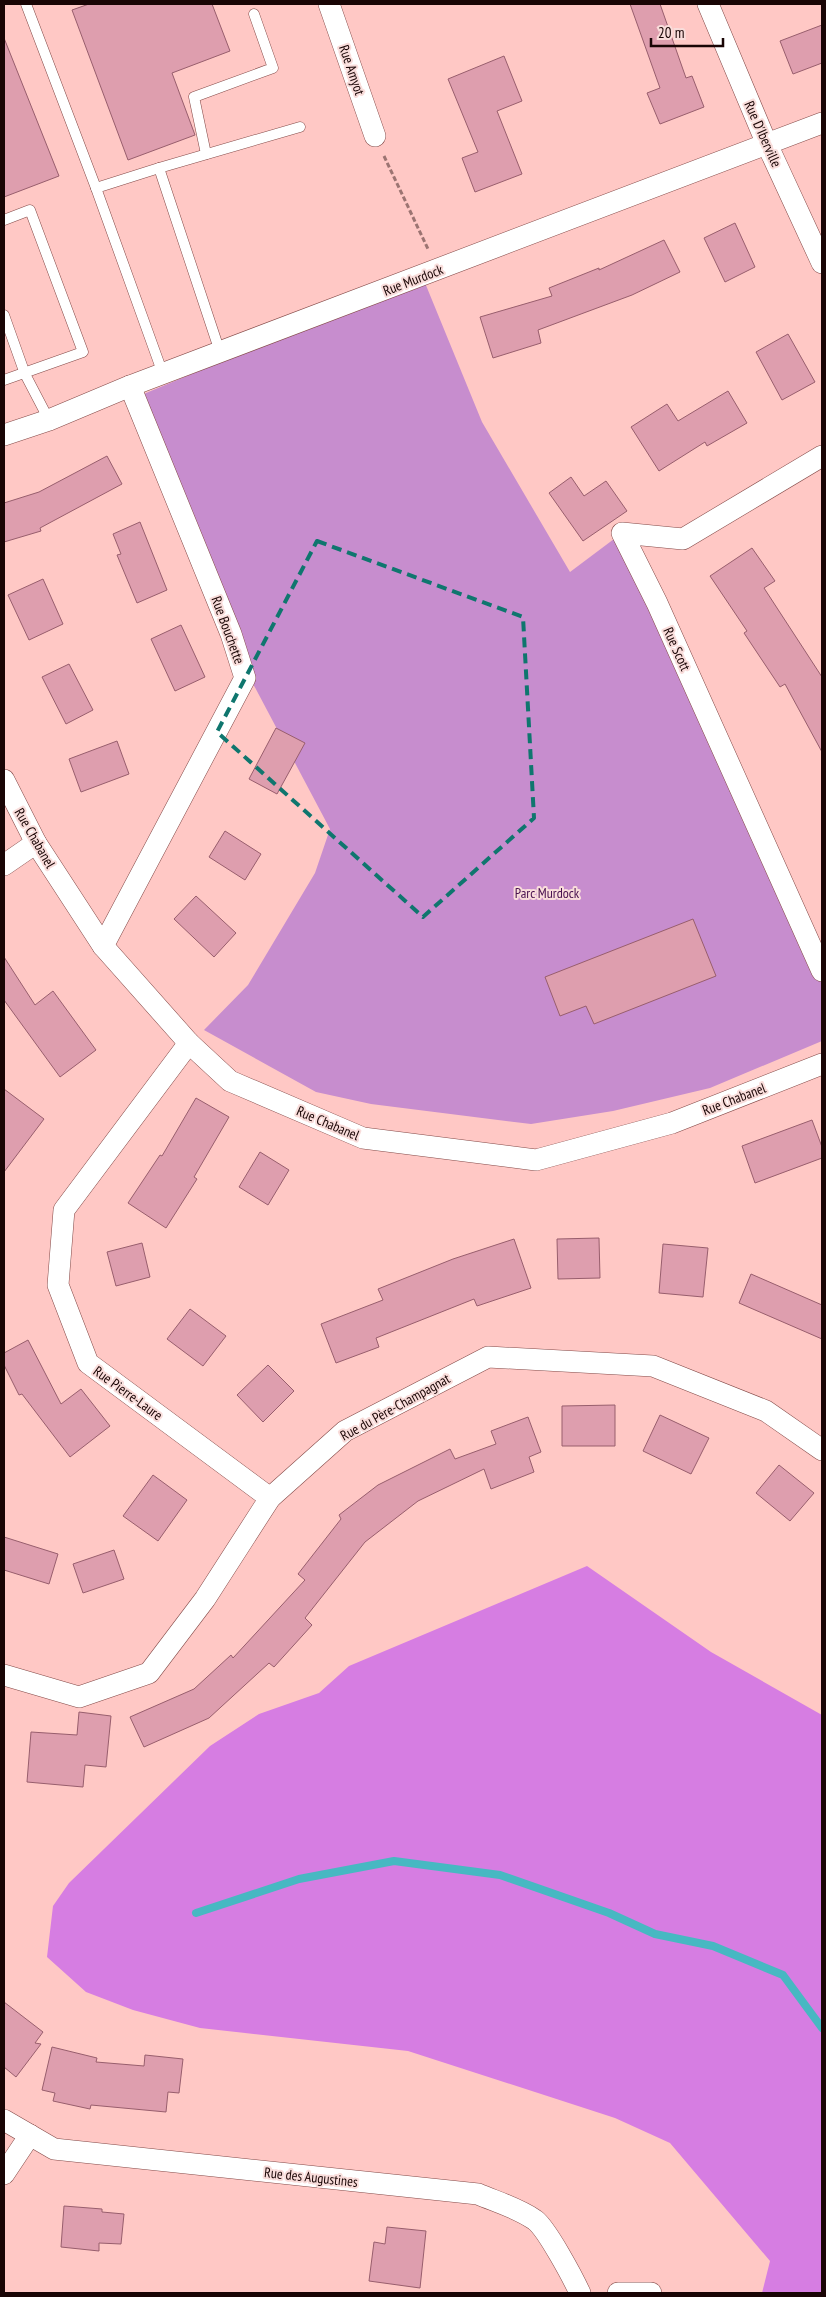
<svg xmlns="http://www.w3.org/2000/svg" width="826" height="2297" viewBox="0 0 826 2297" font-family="'PT Sans Narrow',sans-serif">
  <rect width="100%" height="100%" fill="#ffc8c5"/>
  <path fill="#c78dce" d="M 423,278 L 482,422 L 570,572 L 622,533 L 822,945 L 822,1041 L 710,1088 L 613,1111 L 531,1124 L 371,1104 L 316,1092 L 204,1030 L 248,985 L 315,873 L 330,829 L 224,629 L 134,398 Z"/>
  <path fill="#d67de2" d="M 587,1566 L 711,1652 L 822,1715 L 822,2293 L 762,2293 L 770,2261 L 670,2143 L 615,2118 L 408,2051 L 200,2028 L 133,2010 L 86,1992 L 47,1957 L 53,1906 L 69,1883 L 210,1746 L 259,1714 L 319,1693 L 349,1666 Z"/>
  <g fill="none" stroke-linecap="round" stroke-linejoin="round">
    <path stroke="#47b8c2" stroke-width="8" d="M 196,1913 L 299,1879 L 394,1861 L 500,1875 L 609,1913 L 655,1934 L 713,1946 L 783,1975 L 822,2028"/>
  </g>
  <g fill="#de9eae" stroke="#985e6d">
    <path d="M 89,4 L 212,4 L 230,51 L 172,73 L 195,135 L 128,160 L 72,10 Z"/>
    <path d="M 630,4 L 660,4 L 686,78 L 692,76 L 704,107 L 660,124 L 647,93 L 660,88 Z"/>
    <path d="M 822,25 L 822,63 L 793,74 L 780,41 Z"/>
    <path d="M 4,38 L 59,176 L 4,197 Z"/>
    <path d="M 504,56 L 522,101 L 497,111 L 522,174 L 475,192 L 462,158 L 478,152 L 448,79 Z"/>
    <path d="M 735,223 L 755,267 L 725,282 L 704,238 Z"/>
    <path d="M 664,240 L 680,272 L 632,295 L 538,330 L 541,343 L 493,358 L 480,317 L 552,296 L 549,288 L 599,268 L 599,270 Z"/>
    <path d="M 788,334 L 815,382 L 782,400 L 756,352 Z"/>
    <path d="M 728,391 L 747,423 L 707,446 L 705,442 L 659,471 L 631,427 L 667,404 L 678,421 Z"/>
    <path d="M 107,456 L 122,484 L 40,528 L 41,531 L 4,542 L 4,503 L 39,492 Z"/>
    <path d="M 571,477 L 584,496 L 606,481 L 627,511 L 583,541 L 549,493 Z"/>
    <path d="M 140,522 L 167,590 L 137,603 L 117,555 L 121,554 L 113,534 Z"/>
    <path d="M 752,548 L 775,581 L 764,588 L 822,677 L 822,752 L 785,684 L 780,687 L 744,633 L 747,631 L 710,576 Z"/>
    <path d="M 43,579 L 63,624 L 29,640 L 8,595 Z"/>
    <path d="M 181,625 L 205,677 L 175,691 L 151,639 Z"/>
    <path d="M 69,664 L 93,710 L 66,724 L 42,677 Z"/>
    <path d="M 276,728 L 305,743 L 277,794 L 249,779 Z"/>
    <path d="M 117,741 L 129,774 L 81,792 L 69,759 Z"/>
    <path d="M 225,831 L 261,854 L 245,880 L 209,857 Z"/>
    <path d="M 196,896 L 236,933 L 214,957 L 174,919 Z"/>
    <path d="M 693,919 L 716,976 L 594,1024 L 586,1006 L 560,1016 L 545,977 Z"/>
    <path d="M 4,957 L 35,1005 L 53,991 L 96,1050 L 60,1077 L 4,1000 Z"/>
    <path d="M 4,1089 L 44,1119 L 4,1172 Z"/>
    <path d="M 196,1098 L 229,1117 L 194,1177 L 197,1179 L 166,1228 L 128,1203 L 160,1155 L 162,1156 Z"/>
    <path d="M 812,1120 L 822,1147 L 822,1158 L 755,1183 L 742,1146 Z"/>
    <path d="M 260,1152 L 289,1170 L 268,1205 L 239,1187 Z"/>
    <path d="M 599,1238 L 600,1278 L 558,1279 L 557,1239 Z"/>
    <path d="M 514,1239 L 531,1288 L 477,1306 L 474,1299 L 376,1338 L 379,1347 L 336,1363 L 321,1324 L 383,1300 L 378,1289 L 453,1259 Z"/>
    <path d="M 142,1243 L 150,1277 L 116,1286 L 107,1252 Z"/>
    <path d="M 663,1244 L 708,1248 L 703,1297 L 659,1293 Z"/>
    <path d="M 751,1274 L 822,1305 L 822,1339 L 739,1303 Z"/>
    <path d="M 190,1309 L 226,1336 L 203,1366 L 167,1339 Z"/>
    <path d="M 28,1340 L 61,1404 L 81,1389 L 110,1426 L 70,1457 L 22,1394 L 19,1395 L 4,1365 L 4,1353 Z"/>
    <path d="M 268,1365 L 294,1391 L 263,1422 L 237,1395 Z"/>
    <path d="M 615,1405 L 615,1446 L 562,1446 L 562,1406 Z"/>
    <path d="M 660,1415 L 709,1438 L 691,1474 L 643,1451 Z"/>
    <path d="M 528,1417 L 541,1452 L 529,1457 L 534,1472 L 491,1489 L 484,1469 L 418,1501 L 365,1542 L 305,1618 L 312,1625 L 274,1667 L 269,1663 L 209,1718 L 144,1747 L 130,1717 L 194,1689 L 231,1655 L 233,1658 L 305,1580 L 298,1574 L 341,1519 L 339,1515 L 378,1485 L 450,1449 L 455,1459 L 496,1444 L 491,1431 Z"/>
    <path d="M 779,1465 L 814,1493 L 790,1521 L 756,1493 Z"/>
    <path d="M 153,1475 L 187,1500 L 158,1541 L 123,1516 Z"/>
    <path d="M 4,1537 L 58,1554 L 49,1584 L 4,1570 Z"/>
    <path d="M 114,1550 L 124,1579 L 83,1593 L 73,1564 Z"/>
    <path d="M 79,1712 L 111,1716 L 106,1767 L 85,1765 L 83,1787 L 27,1782 L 31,1732 L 77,1735 Z"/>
    <path d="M 4,2002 L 43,2032 L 35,2043 L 41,2044 L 16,2077 L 4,2067 Z"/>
    <path d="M 52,2047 L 97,2058 L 96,2062 L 144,2066 L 145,2055 L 183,2059 L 179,2093 L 168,2092 L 166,2112 L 91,2105 L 90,2109 L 53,2101 L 55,2093 L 42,2090 Z"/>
    <path d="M 64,2206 L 102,2209 L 102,2212 L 124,2214 L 121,2244 L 99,2243 L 99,2251 L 61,2247 Z"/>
    <path d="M 387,2227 L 426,2231 L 420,2288 L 369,2281 L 374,2242 L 385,2244 Z"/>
  </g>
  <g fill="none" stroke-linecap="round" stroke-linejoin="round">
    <defs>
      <g id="lane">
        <path d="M 26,4 L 96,188 L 163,374"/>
        <path d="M 206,154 L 194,97 L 273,68 L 254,14"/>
        <path d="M 159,168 L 300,127"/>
        <path d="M 96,188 L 159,168 L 220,352"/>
        <path d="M 4,220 L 30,210 L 83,352 L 4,380"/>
        <path d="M 4,315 L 25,374 L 49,420"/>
      </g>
      <g id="street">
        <path d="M 329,4 L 375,136"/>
        <path d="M 708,4 L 766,142 L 822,263"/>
        <path d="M 4,435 L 49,420 L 130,386 L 822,123"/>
        <path d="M 822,456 L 683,539 L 622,533 L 657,603 L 822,971"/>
        <path d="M 4,780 L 36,843 L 103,946 L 189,1043 L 230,1081 L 363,1138 L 536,1160 L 672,1123 L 822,1064"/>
        <path d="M 4,865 L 36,843"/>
        <path d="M 103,946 L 245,678 L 231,634 L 130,386"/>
        <path d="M 189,1043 L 64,1210 L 58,1285 L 88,1363 L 270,1498"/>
        <path d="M 4,1675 L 79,1697 L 149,1673 L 205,1599 L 270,1498 L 345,1431 L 488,1357 L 653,1366 L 766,1411 L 822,1450"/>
        <path d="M 4,2120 L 54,2149 L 478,2194 C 497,2202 518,2208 535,2220 C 547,2229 573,2278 580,2293"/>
        <path d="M 4,2174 L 30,2135"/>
        <path d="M 618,2293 L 651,2293"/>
      </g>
    </defs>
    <use href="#lane" stroke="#844a48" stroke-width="11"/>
    <use href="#street" stroke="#844a48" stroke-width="22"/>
    <path stroke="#9c7472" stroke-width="3" stroke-dasharray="5 2.5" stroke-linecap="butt" d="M 384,156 L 428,249"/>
    <use href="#lane" stroke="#fff" stroke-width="10"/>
    <use href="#street" stroke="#fff" stroke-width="21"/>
  </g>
  <path fill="none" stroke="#0f766e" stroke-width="4" stroke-dasharray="10 6" stroke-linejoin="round" d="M 317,541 L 523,617 L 534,818 L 423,917 L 217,732 Z"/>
  <g text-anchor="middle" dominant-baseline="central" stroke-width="4" stroke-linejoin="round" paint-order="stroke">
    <g font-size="14" fill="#190505" stroke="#f9dddb">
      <text transform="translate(352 70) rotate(71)">Rue Amyot</text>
      <text transform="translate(763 134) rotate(66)">Rue D'Iberville</text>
      <text transform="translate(413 280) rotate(-21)">Rue Murdock</text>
      <text transform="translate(228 630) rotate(70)">Rue Bouchette</text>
      <text transform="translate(677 649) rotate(66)">Rue Scott</text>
      <text transform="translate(35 838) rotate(60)">Rue Chabanel</text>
      <text transform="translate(734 1099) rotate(-21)">Rue Chabanel</text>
      <text transform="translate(328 1123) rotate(23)">Rue Chabanel</text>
      <text transform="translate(128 1393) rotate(36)">Rue Pierre-Laure</text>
      <text transform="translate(395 1407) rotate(-29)">Rue du Père-Champagnat</text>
      <text transform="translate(311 2177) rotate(6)">Rue des Augustines</text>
    </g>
    <g font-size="14" fill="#470e4e" stroke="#f9dddb">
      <text x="547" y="893">Parc Murdock</text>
    </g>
  </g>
  <rect width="826" height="2297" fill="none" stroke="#190505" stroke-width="10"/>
  <path d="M651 38v8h72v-8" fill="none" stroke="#190505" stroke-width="2.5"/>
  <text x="658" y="38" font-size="15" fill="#190505" stroke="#f9dddb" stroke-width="4" paint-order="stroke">20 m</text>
</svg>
